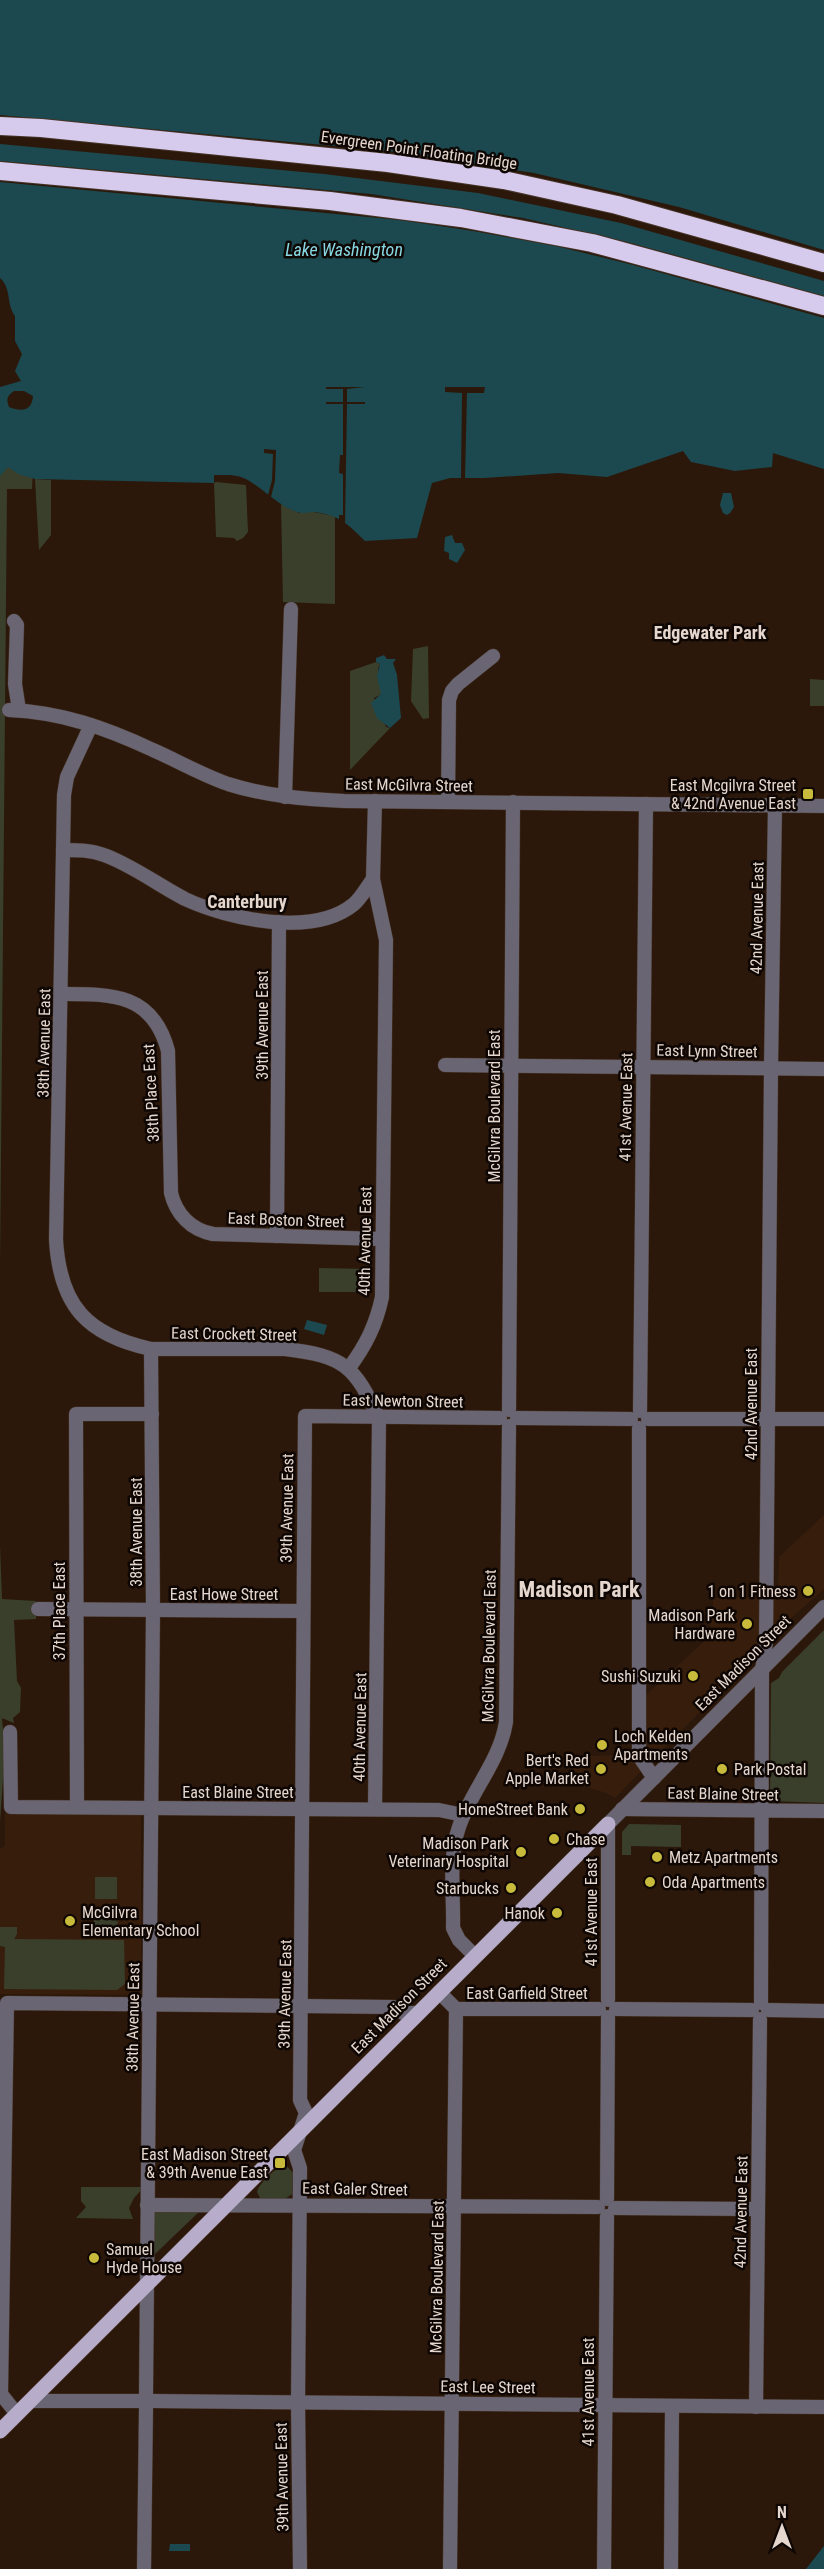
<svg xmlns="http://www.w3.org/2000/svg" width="824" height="2569" viewBox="0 0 824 2569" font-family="'Roboto Condensed',sans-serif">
  <rect width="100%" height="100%" fill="#2b180b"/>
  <g fill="#371e0c">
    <path d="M 824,1515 L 824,1589 L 758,1647 L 755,1656 L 615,1798 L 606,1793 L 580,1785 L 567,1773 L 578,1756 L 643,1755 L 644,1697 L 711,1635 L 710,1615 L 713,1613 L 713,1598 L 778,1597 L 779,1557 Z"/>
    <path d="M 5,1813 L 141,1813 L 141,1995 L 0,1994 L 0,1848 L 5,1847 Z"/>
  </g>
  <g fill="#3a3f2b">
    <path d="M 7,466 L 33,467 L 32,489 L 7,489 L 0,1266 L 0,476 Z"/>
    <path d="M 35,479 L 51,480 L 51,535 L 39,550 Z"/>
    <path d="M 216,482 L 246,485 L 248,532 L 243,538 L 237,541 L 234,538 L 216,537 L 214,483 Z"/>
    <path d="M 281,504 L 299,513 L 308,511 L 335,516 L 335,604 L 283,602 Z"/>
    <path d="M 428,646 L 429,718 L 423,719 L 411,701 L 413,649 Z"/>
    <path d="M 376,662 L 380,664 L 378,669 L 382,694 L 374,698 L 386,727 L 390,728 L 350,770 L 350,671 Z"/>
    <path d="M 810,679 L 824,680 L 824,706 L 810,706 Z"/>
    <path d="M 319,1268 L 365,1269 L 365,1292 L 319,1292 Z"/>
    <path d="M 0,1545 L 2,1599 L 36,1601 L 36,1619 L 14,1620 L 17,1681 L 21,1688 L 20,1712 L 13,1718 L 14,1723 L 2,1718 L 5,1752 L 0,1822 Z"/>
    <path d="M 824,1630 L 824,1803 L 770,1801 L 771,1683 L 779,1678 L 782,1672 Z"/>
    <path d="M 629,1824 L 681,1825 L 681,1847 L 631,1846 L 631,1855 L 622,1855 L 622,1832 Z"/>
    <rect x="95" y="1877" width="22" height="22"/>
    <path d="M 94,1914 L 118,1915 L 117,1934 L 93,1934 Z"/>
    <path d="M 0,1927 L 17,1927 L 17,1934 L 14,1939 L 124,1940 L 125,1984 L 117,1990 L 4,1989 L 5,1947 L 0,1946 Z"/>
    <path d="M 286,2165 L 293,2173 L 292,2194 L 285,2199 L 260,2198 L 257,2192 C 259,2183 277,2166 286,2165 Z"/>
    <path d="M 81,2187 L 144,2187 L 134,2198 L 129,2208 L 133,2219 L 76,2218 L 86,2207 L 81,2201 Z"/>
    <path d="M 202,2209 L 155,2254 L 155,2210 Z"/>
  </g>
  <g fill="#1c494f" fill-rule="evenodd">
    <path d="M 0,0 L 824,0 L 824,469 L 773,453 L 772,467 L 735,471 L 691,462 L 683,451 L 607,477 L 558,473 L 484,478 L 450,478 L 432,483 L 417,538 L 365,541 C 349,525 339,515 315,512 C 309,512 302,514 297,512 C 277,505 264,489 246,479 C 237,474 225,475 214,475 L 214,483 L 35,479 L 18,474 L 8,467 L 0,476 L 0,387 L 21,381 L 15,371 L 22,354 L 15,341 L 15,316 C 6,304 12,289 0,278 ZM 14,391 L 24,391 L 33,396 C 32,411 22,412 9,407 C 6,399 7,396 14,391 Z"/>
    <path d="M 723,493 L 731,493 L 734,507 L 730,513 L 727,515 L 723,513 L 720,505 Z"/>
    <path d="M 452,535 L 455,543 L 462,543 L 465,550 L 457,563 L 449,559 L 449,553 L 444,551 L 445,537 Z"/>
    <path d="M 384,655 L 387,659 L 396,659 L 393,663 L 397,675 L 401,718 L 390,728 L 377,718 L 371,703 L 381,694 L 377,676 L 380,664 L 376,662 L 376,658 Z"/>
    <path d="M 307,1320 L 327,1325 L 324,1335 L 304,1329 Z"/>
    <path d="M 170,2544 L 190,2544 L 190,2551 L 169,2551 Z"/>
    <path d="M 824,2546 L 824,2569 L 806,2569 Z"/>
  </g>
  <g fill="#2b180b">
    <path d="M 0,115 L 398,152 L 534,173 L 679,207 L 824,250 L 824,281 L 621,223 L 478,193 L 324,174 L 0,144 Z"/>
    <path d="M 0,161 L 371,194 L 523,218 L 627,242 L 824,296 L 824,318 L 633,265 L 556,246 L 473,231 L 400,220 L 0,182 Z"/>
    <path d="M 326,387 L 365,387 L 347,389 L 347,402 L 365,402 L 365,404 L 347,404 L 345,525 L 339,521 L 339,515 L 343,515 L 343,474 L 339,473 L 340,455 L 343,455 L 343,404 L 326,404 L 326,402 L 343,402 L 343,389 L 326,389 Z"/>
    <path d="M 445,387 L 485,387 L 484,393 L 467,393 L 465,478 L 461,478 L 462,393 L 445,392 Z"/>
    <path d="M 264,449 L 276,450 L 275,481 L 270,501 L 267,499 L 272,480 L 273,454 L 264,453 Z"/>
  </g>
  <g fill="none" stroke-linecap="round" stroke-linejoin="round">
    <defs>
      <g id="minor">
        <path d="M 14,621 L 17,625 L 15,684 L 19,710"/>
        <path d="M 9,710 C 61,712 106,728 153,750 C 178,761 202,775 228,784 C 266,796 304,799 344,801 L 824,806"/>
        <path d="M 91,725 L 67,777 L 64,795 L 56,1240 C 60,1306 87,1335 151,1349 L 153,1609 L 146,2395"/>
        <path d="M 285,797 L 291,609"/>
        <path d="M 448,801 L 449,700 L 452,691 L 458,684 L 493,656"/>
        <path d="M 63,850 C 77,850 91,850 104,855 C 132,865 158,885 185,899 C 228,919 313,938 354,904 C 361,898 367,887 373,879"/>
        <path d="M 62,994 C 111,994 153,993 168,1051 L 171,1193 C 176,1214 191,1230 213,1234 L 381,1239"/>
        <path d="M 445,1065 L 824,1069"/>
        <path d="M 277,1236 L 279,922"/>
        <path d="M 151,1349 L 285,1349 C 345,1356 354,1366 379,1418 L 375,1809"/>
        <path d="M 349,1368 C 366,1345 376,1325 382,1297 L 386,940 L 373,879 L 375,801"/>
        <path d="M 509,1410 L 513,802"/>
        <path d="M 640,1411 L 646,804"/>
        <path d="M 517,1418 L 631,1419"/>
        <path d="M 648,1419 L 824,1419"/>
        <path d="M 639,1428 L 639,1756 L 654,1778"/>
        <path d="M 38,1609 L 302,1611"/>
        <path d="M 10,1732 L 11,1807 L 439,1810 L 463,1815"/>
        <path d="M 77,1807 L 76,1414 L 152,1414"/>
        <path d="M 622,1809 L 824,1811"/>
        <path d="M 474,1955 L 459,1940 L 453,1928 C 454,1896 448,1858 459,1827 C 471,1791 500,1761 506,1722 L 509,1426"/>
        <path d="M 439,1992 L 456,2009 L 450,2569"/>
        <path d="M 608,2000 L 608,1824 L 824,1607"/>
        <path d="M 761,2003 L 762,1671 L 766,1642 L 771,1068 L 775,805"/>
        <path d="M 456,2009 L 599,2009"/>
        <path d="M 616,2009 L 752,2010"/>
        <path d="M 768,2010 L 824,2011"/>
        <path d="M 607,2199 L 608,2017"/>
        <path d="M 147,2205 L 598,2207"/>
        <path d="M 615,2208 L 757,2209"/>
        <path d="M 31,2401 L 139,2401"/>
        <path d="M 152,2401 L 824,2407"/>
        <path d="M 756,2407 L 760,2019"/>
        <path d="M 17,2414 L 1,2394 L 7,2003 L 393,2007 L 403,2013 L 418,2013"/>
        <path d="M 144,2569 L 146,2408"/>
        <path d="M 300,2569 L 298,2402 L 300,2168 L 294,2150 L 306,2113 L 300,2100 L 305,1416 L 500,1418"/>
        <path d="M 604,2569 L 607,2216"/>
        <path d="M 671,2569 L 672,2406"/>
      </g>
      <path id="major" d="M 0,2431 L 608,1824"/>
      <g id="highway">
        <path d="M 0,126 L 41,128 L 388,163 L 504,180 L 617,205 L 824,263"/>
        <path d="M 0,171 L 330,201 L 461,218 L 592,243 L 824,306"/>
      </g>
    </defs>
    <use href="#minor" stroke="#453326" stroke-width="15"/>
    <use href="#major" stroke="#453326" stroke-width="16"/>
    <use href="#highway" stroke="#453326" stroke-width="20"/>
    <use href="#minor" stroke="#696572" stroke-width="14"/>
    <use href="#major" stroke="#b7adca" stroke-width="15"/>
    <use href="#highway" stroke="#d6caed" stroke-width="18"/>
  </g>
  <g fill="#c8bb3b" stroke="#0e0603" stroke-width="2">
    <rect x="802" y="788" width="12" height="12" rx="3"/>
    <circle cx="808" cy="1591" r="6"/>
    <circle cx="747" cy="1624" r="6"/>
    <circle cx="693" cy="1676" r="6"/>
    <circle cx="602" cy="1745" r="6"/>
    <circle cx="601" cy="1769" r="6"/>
    <circle cx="722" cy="1769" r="6"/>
    <circle cx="580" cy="1809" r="6"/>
    <circle cx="554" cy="1839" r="6"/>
    <circle cx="521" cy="1852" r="6"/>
    <circle cx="657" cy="1857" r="6"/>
    <circle cx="650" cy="1882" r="6"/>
    <circle cx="511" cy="1888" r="6"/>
    <circle cx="557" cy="1913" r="6"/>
    <circle cx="70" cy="1921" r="6"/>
    <rect x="274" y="2157" width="12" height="12" rx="3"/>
    <circle cx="94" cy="2258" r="6"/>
  </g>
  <g text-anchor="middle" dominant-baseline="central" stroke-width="5" stroke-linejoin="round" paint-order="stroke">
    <g font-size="16" fill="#e5d7ce" stroke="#0e0603">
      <text transform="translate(419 150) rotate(8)">Evergreen Point Floating Bridge</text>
      <text transform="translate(409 785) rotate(1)">East McGilvra Street</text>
      <text transform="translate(757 918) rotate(-89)">42nd Avenue East</text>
      <text transform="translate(262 1025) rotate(-90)">39th Avenue East</text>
      <text transform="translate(44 1043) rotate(-89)">38th Avenue East</text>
      <text transform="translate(707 1051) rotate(1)">East Lynn Street</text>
      <text transform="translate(151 1093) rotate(-93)">38th Place East</text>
      <text transform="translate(494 1106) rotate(-90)">McGilvra Boulevard East</text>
      <text transform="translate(626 1107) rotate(-89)">41st Avenue East</text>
      <text transform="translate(286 1220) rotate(2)">East Boston Street</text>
      <text transform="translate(365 1241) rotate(-89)">40th Avenue East</text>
      <text transform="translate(234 1334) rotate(1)">East Crockett Street</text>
      <text transform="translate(403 1401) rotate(1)">East Newton Street</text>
      <text transform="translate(751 1404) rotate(-90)">42nd Avenue East</text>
      <text transform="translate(287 1508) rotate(-89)">39th Avenue East</text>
      <text transform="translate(136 1532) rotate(-90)">38th Avenue East</text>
      <text x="224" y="1594">East Howe Street</text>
      <text transform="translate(59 1611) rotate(-90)">37th Place East</text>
      <text transform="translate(489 1646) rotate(-89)">McGilvra Boulevard East</text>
      <text transform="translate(743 1663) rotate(-45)">East Madison Street</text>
      <text transform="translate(360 1727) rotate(-89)">40th Avenue East</text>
      <text x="238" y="1792">East Blaine Street</text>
      <text transform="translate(723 1794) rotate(1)">East Blaine Street</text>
      <text transform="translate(591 1912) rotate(-90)">41st Avenue East</text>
      <text x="527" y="1993">East Garfield Street</text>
      <text transform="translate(285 1994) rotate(-89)">39th Avenue East</text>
      <text transform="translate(399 2006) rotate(-45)">East Madison Street</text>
      <text transform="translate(133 2017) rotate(-89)">38th Avenue East</text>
      <text transform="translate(355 2189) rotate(1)">East Galer Street</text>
      <text transform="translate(741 2212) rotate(-89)">42nd Avenue East</text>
      <text transform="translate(437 2277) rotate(-89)">McGilvra Boulevard East</text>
      <text transform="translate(488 2387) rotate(1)">East Lee Street</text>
      <text transform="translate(588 2392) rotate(-90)">41st Avenue East</text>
      <text transform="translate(282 2477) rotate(-91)">39th Avenue East</text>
    </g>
    <g font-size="16" fill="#e5d7ce" stroke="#0e0603" text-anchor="end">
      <text x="796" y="785">East Mcgilvra Street<tspan x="796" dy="18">&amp; 42nd Avenue East</tspan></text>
      <text x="796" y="1591">1 on 1 Fitness</text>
      <text x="735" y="1615">Madison Park<tspan x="735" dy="18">Hardware</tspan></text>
      <text x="681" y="1676">Sushi Suzuki</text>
      <text x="614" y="1736" text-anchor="start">Loch Kelden<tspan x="614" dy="18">Apartments</tspan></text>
      <text x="589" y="1760">Bert's Red<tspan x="589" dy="18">Apple Market</tspan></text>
      <text x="734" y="1769" text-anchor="start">Park Postal</text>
      <text x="568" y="1809">HomeStreet Bank</text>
      <text x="566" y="1839" text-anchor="start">Chase</text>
      <text x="509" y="1843">Madison Park<tspan x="509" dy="18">Veterinary Hospital</tspan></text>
      <text x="669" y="1857" text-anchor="start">Metz Apartments</text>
      <text x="662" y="1882" text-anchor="start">Oda Apartments</text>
      <text x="499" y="1888">Starbucks</text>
      <text x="82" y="1912" text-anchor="start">McGilvra<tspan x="82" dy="18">Elementary School</tspan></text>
      <text x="545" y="1913">Hanok</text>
      <text x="268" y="2154">East Madison Street<tspan x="268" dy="18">&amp; 39th Avenue East</tspan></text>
      <text x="106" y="2249" text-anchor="start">Samuel<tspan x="106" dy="18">Hyde House</tspan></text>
    </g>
    <g font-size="18" font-style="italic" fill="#88d8e3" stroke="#0e0603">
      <text x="344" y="249">Lake Washington</text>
    </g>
    <g font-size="18" font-weight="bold" fill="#e5d7ce" stroke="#0e0603">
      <text x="710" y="632">Edgewater Park</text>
      <text x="247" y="901">Canterbury</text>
    </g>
    <g font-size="22" font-weight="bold" fill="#e5d7ce" stroke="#0e0603">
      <text x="579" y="1589">Madison Park</text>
    </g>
  </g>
  <g transform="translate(782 2527)" stroke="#0e0603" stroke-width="4.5" paint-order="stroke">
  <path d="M0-4.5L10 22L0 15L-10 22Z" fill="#e5d7ce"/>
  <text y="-9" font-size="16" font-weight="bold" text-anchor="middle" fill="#e5d7ce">N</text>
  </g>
</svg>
